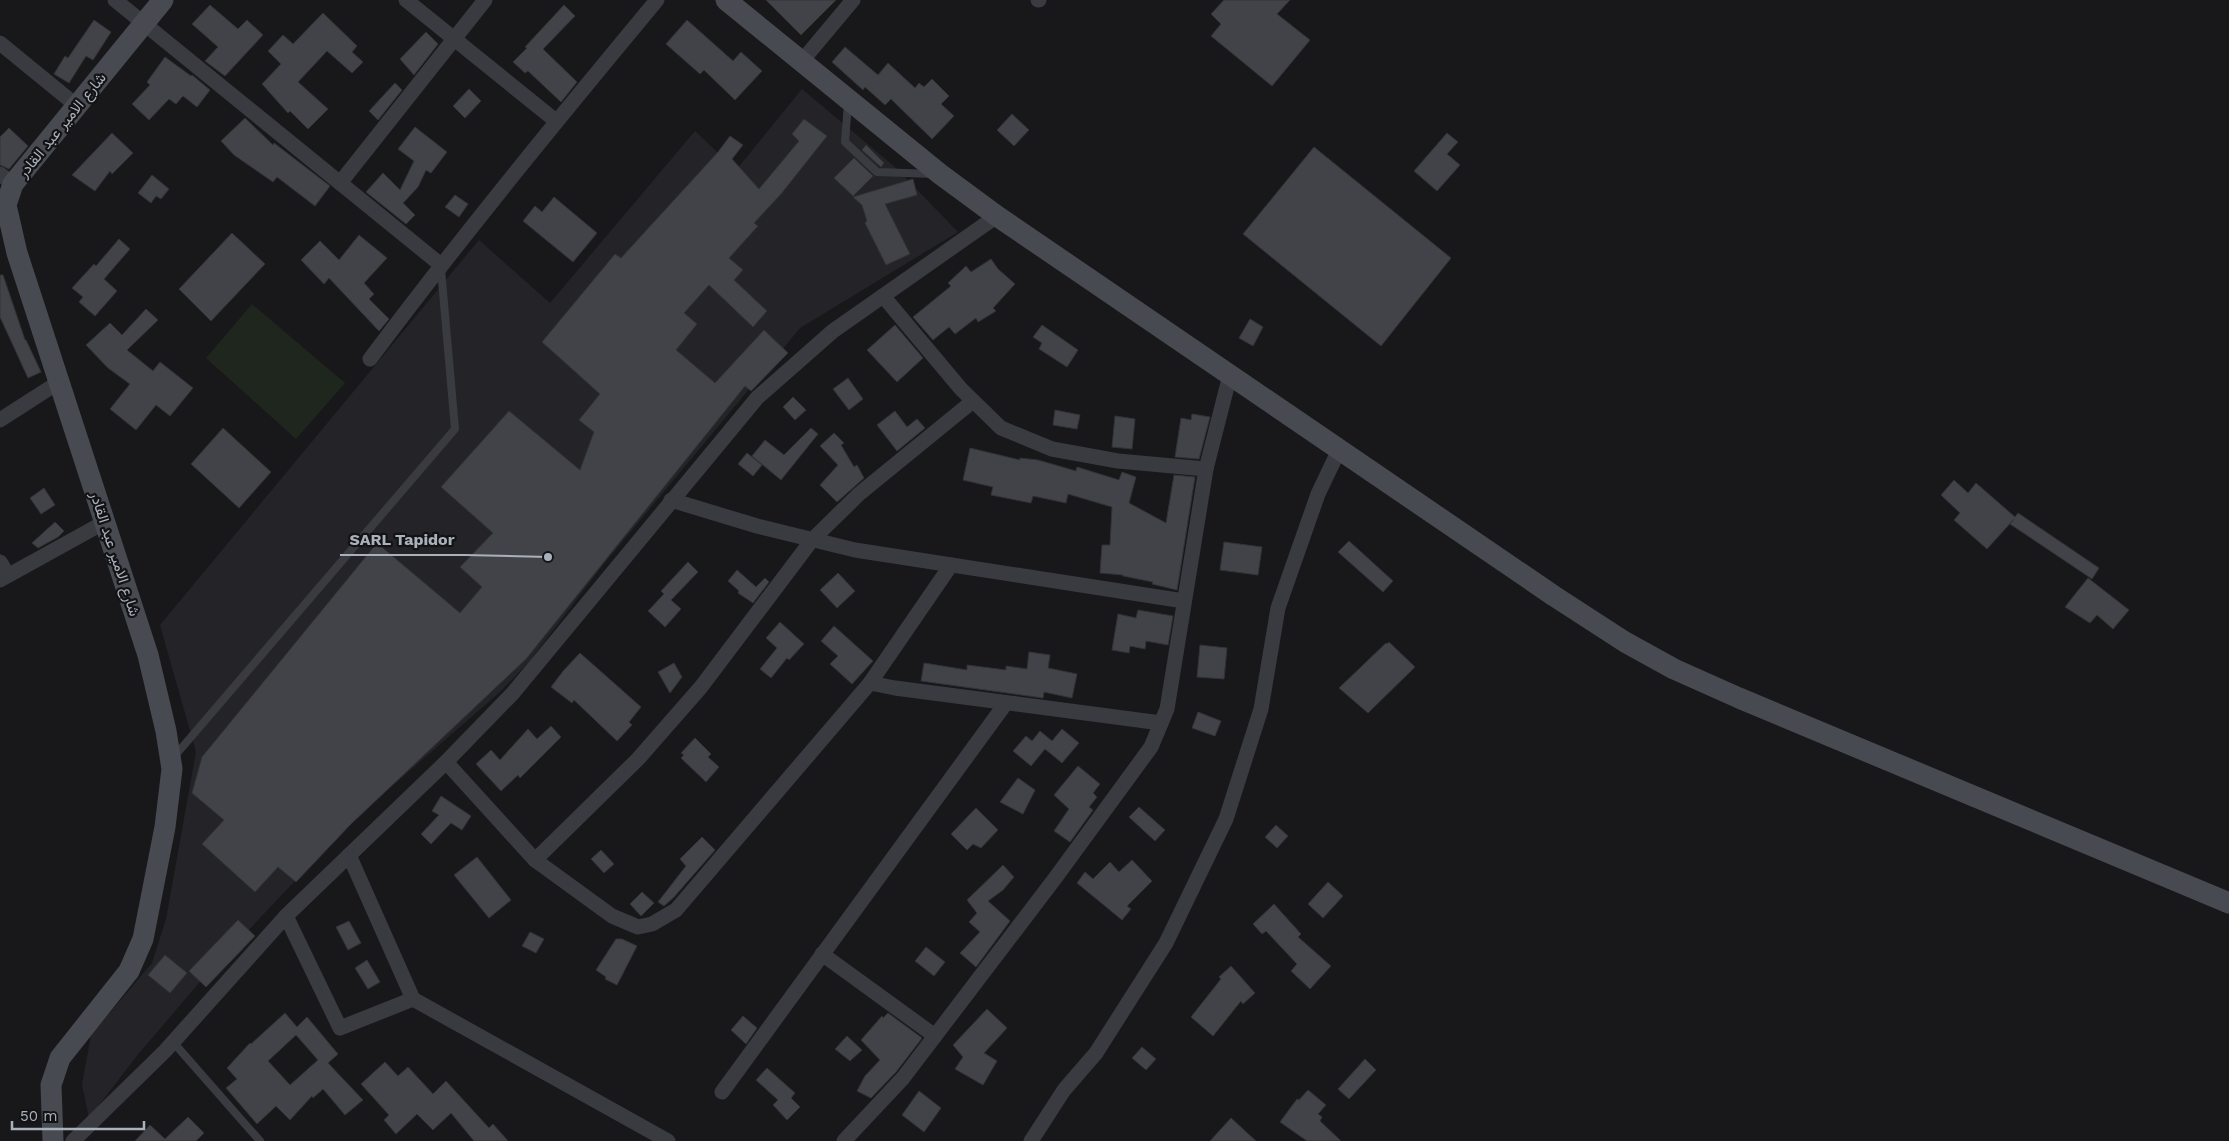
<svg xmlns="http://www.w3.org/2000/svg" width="2229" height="1141" viewBox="0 0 2229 1141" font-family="'Work Sans',Vazirmatn,sans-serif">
  <rect width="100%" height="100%" fill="#18181b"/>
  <path fill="#242428" d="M 802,89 L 896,168 L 958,232 L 800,328 L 603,565 L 528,663 L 500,692 L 353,820 L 204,977 L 136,1057 L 89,1118 L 82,1085 L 91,1035 L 152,963 L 166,919 L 196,752 L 160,625 L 479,240 L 550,303 L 695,131 L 736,170 Z"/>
  <path fill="#1e261e" d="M 252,304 L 345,383 L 296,439 L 206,358 Z"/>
  <g fill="#424348" stroke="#323337" fill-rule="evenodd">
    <path d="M 766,0 L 836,0 L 801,35 Z"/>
    <path d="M 1224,0 L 1290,0 L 1277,14 L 1310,40 L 1272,86 L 1211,36 L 1221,24 L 1211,14 Z"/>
    <path d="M 210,5 L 238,29 L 247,20 L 263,35 L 225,76 L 205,61 L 218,47 L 192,24 Z"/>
    <path d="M 564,5 L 575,16 L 543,49 L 577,82 L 561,102 L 528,71 L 525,73 L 513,62 L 527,48 L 525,47 Z"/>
    <path d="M 323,13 L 357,46 L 352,52 L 363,62 L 352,73 L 327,51 L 298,82 L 328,109 L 308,129 L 290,111 L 288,113 L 262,84 L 281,64 L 268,51 L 283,35 L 293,44 Z"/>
    <path d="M 94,20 L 111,32 L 93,60 L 86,56 L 69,83 L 54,74 L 65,56 L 68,58 Z"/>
    <path d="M 687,20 L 733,61 L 741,52 L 762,71 L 735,100 L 704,70 L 700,74 L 666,44 Z"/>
    <path d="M 426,32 L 438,44 L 414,75 L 400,59 Z"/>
    <path d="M 845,47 L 878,75 L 888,63 L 915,88 L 919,83 L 924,87 L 932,79 L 949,96 L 941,104 L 954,116 L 932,139 L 891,99 L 885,105 L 865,87 L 863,90 L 832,62 Z"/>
    <path d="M 165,57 L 191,76 L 192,75 L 210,90 L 197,107 L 183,96 L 176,104 L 169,99 L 149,120 L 132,104 L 150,85 L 147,82 Z"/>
    <path d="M 395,83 L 402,90 L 378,120 L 369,111 Z"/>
    <path d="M 469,89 L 481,101 L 465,118 L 453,106 Z"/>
    <path d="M 1012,114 L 1029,130 L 1014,146 L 997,130 Z"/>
    <path d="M 245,118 L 273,145 L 274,143 L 330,186 L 315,206 L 277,177 L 273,182 L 234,155 L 221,141 Z"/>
    <path d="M 804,119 L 827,136 L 781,194 L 754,223 L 758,226 L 729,258 L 743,270 L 734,280 L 767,311 L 753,327 L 709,285 L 684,313 L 697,324 L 676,350 L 715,383 L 764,330 L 788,353 L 751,391 L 745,386 L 526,659 L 351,824 L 296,882 L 278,867 L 255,892 L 202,844 L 224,820 L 192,793 L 202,757 L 377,543 L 460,613 L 482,587 L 460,567 L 493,533 L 441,487 L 509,411 L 580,470 L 594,432 L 579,420 L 600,394 L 542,342 L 615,254 L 621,258 L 718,152 L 730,136 L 743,145 L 732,159 L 759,189 L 799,141 L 792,134 Z"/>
    <path d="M 415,127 L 447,152 L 431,173 L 426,170 L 418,187 L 403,203 L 415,215 L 406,224 L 366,192 L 383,173 L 400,190 L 414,161 L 398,149 Z"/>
    <path d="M 9,128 L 28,146 L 9,169 L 0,165 L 0,137 Z"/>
    <path d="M 112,133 L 133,153 L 112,174 L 110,171 L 95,191 L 72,175 Z"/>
    <path d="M 1447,133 L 1458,142 L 1447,154 L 1460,165 L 1437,191 L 1414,171 Z"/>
    <path d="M 866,145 L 884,163 L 881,167 L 862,150 Z"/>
    <path d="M 1314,147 L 1451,258 L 1381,346 L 1243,234 Z"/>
    <path d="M 854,158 L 873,176 L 853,196 L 834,178 Z"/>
    <path d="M 152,175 L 169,189 L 161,199 L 156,196 L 151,203 L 138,193 Z"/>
    <path d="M 913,179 L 917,195 L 885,204 L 910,254 L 886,265 L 865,223 L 867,221 L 862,205 L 853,197 Z"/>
    <path d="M 455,195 L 468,204 L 459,217 L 445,207 Z"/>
    <path d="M 554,197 L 597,233 L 573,262 L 523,221 L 535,206 L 542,212 Z"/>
    <path d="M 232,233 L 265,264 L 211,321 L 179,289 Z"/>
    <path d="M 359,235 L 387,258 L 364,283 L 374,294 L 369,299 L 389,319 L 379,331 L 329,278 L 324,284 L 301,260 L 320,241 L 339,260 Z"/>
    <path d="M 119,239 L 130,249 L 104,279 L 117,291 L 95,316 L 79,302 L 83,297 L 72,288 L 94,264 L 96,266 Z"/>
    <path d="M 991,259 L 998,269 L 1015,284 L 993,308 L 996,311 L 978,322 L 976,318 L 955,334 L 949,327 L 933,340 L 913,317 L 951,286 L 948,283 L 966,266 L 971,272 Z"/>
    <path d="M 0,275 L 3,275 L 25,340 L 26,340 L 41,372 L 28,378 L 0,317 Z"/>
    <path d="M 146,309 L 158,320 L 127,350 L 153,371 L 160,362 L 193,388 L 170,416 L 156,405 L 136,430 L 110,409 L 130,384 L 108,368 L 86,345 L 110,323 L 122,335 Z"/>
    <path d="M 1250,319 L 1263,327 L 1253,346 L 1239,338 Z"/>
    <path d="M 895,325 L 923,358 L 897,382 L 867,350 Z"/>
    <path d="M 1042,325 L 1078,350 L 1067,367 L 1039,349 L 1042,343 L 1033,337 Z"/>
    <path d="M 848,378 L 863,399 L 849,410 L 833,389 Z"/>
    <path d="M 793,397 L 806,410 L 795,420 L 783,407 Z"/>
    <path d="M 1055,410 L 1080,415 L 1077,429 L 1053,425 Z"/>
    <path d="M 895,411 L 907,427 L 917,419 L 925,428 L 897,451 L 877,425 Z"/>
    <path d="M 1192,414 L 1210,417 L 1199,459 L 1175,457 L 1181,418 L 1191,420 Z"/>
    <path d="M 1115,416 L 1135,419 L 1132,449 L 1112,447 Z"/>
    <path d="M 223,428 L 271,472 L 239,508 L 191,464 Z"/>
    <path d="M 811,428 L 818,434 L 781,480 L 752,456 L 765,440 L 784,455 Z"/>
    <path d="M 834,433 L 844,443 L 841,445 L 854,467 L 857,465 L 864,478 L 837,502 L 820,485 L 838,465 L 820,446 Z"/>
    <path d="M 970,448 L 1020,460 L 1020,458 L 1038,460 L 1076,471 L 1077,467 L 1119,480 L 1122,472 L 1136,477 L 1129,503 L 1166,523 L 1174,475 L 1195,477 L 1177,590 L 1152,584 L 1153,582 L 1123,576 L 1123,575 L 1100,573 L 1102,545 L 1110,545 L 1112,507 L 1068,494 L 1066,503 L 1033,496 L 1031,503 L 991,495 L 993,487 L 963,480 Z"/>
    <path d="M 747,453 L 762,465 L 753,476 L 738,464 Z"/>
    <path d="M 1954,480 L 1968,493 L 1976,483 L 2015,517 L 2018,513 L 2099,568 L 2092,579 L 2010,524 L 2014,519 L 1987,549 L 1954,520 L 1960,513 L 1941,495 Z"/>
    <path d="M 44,488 L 55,505 L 41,514 L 30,498 Z"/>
    <path d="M 55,522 L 64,531 L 58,537 L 38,548 L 32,543 Z"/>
    <path d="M 1349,541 L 1393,581 L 1383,592 L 1338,552 Z"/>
    <path d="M 1224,542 L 1262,547 L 1258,575 L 1220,570 Z"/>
    <path d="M 688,562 L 698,572 L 671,600 L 681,609 L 665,627 L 648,611 L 664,594 L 661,591 Z"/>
    <path d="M 737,570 L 756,587 L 765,578 L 769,582 L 753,603 L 738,593 L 739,591 L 728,581 Z"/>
    <path d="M 838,573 L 855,591 L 837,608 L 820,590 Z"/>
    <path d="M 2088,578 L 2129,610 L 2113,629 L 2097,615 L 2090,623 L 2065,607 Z"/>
    <path d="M 1138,610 L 1173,616 L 1168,645 L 1146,641 L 1145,649 L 1130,646 L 1129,653 L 1112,650 L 1118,614 L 1136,618 Z"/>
    <path d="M 780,622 L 804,644 L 789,660 L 787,658 L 771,678 L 760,669 L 777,648 L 766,638 Z"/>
    <path d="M 834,626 L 873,661 L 852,684 L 830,664 L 838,656 L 821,641 Z"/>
    <path d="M 1389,642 L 1415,667 L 1368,713 L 1339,688 L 1386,643 L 1387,644 Z"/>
    <path d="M 1200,645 L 1227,648 L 1224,679 L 1197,677 Z"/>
    <path d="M 1029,652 L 1050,655 L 1048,668 L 1077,674 L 1072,698 L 1044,692 L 1043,698 L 921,681 L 924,663 L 967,670 L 967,665 L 1006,670 L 1006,666 L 1027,669 Z"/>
    <path d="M 580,653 L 641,707 L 629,722 L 632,725 L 617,741 L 574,700 L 572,703 L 551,687 L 564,670 Z"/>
    <path d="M 674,663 L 682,677 L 670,693 L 658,672 Z"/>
    <path d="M 1198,712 L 1221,721 L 1215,736 L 1192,728 Z"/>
    <path d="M 551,726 L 561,737 L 520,778 L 518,775 L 501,791 L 476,764 L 491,750 L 500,760 L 528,729 L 537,739 Z"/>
    <path d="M 1062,729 L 1079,743 L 1062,763 L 1045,749 L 1031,766 L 1013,751 L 1026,736 L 1032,741 L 1040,731 L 1052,741 Z"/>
    <path d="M 695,738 L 711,754 L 708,757 L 719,767 L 706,782 L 681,758 L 684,755 L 681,753 Z"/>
    <path d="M 1078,766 L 1100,784 L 1093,793 L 1097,797 L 1089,807 L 1093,810 L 1070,842 L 1054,831 L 1069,809 L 1054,795 Z"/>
    <path d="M 1018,778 L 1035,790 L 1023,814 L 1000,802 Z"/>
    <path d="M 441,796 L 471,816 L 462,830 L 451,823 L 431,844 L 421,834 L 439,815 L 432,811 Z"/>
    <path d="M 1139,807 L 1165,830 L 1155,841 L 1129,817 Z"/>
    <path d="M 976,808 L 998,830 L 981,848 L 973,844 L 967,850 L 951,834 Z"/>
    <path d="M 1276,825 L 1288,836 L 1277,848 L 1265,837 Z"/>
    <path d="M 702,837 L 715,850 L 674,897 L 664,906 L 658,902 L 686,866 L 680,859 Z"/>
    <path d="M 601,850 L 614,864 L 604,873 L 591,859 Z"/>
    <path d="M 477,857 L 511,900 L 489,918 L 454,875 Z"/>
    <path d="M 1132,860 L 1152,881 L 1127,906 L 1131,909 L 1122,920 L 1077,883 L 1085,872 L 1093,879 L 1110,862 L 1119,872 Z"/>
    <path d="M 1003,865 L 1014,877 L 1003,890 L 988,901 L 1010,921 L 976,967 L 960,953 L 980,932 L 969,922 L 977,913 L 967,900 Z"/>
    <path d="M 1328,882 L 1343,896 L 1323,918 L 1308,904 Z"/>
    <path d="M 642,892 L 654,903 L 641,916 L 630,904 Z"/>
    <path d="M 1274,904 L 1301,934 L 1298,937 L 1331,966 L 1310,989 L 1291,971 L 1297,964 L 1266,931 L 1262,934 L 1253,924 Z"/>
    <path d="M 238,920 L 255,936 L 206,987 L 189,971 Z"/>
    <path d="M 349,921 L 361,943 L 348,950 L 336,927 Z"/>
    <path d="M 530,932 L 544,939 L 536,953 L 522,946 Z"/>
    <path d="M 616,939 L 622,939 L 637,946 L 617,985 L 605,979 L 606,977 L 596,970 Z"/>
    <path d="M 926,947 L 945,962 L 934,976 L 915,961 Z"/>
    <path d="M 165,955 L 187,973 L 170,993 L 148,975 Z"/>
    <path d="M 367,960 L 380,982 L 368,989 L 355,968 Z"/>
    <path d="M 1231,966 L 1255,993 L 1243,1004 L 1241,1001 L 1213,1036 L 1191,1017 L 1221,979 L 1219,977 Z"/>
    <path d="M 987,1009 L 1007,1028 L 984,1053 L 997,1061 L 983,1085 L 955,1069 L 963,1057 L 953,1045 Z"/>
    <path d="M 285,1013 L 297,1027 L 307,1017 L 338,1054 L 328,1063 L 363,1100 L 345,1115 L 323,1089 L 313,1098 L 312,1096 L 290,1120 L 276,1106 L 257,1124 L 226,1088 L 237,1079 L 227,1068 L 250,1043 L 251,1044 ZM 296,1035 L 318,1060 L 290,1085 L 268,1061 Z"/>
    <path d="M 888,1013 L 922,1038 L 896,1072 L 871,1098 L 857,1091 L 865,1076 L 880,1060 L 861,1040 L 882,1016 L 883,1018 Z"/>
    <path d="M 743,1016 L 757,1028 L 746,1044 L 731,1030 Z"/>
    <path d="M 847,1036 L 862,1050 L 850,1061 L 835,1049 Z"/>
    <path d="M 1142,1047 L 1156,1059 L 1146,1070 L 1132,1058 Z"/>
    <path d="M 1365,1059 L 1376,1070 L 1349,1099 L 1338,1089 Z"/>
    <path d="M 385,1062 L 398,1076 L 408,1067 L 433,1094 L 446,1081 L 489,1128 L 493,1124 L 508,1141 L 474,1141 L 451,1113 L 433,1130 L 417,1114 L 396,1134 L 384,1120 L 389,1115 L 361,1084 Z"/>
    <path d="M 767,1068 L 795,1093 L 791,1098 L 800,1107 L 787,1120 L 773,1105 L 778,1100 L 756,1080 Z"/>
    <path d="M 1308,1090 L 1326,1105 L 1318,1114 L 1322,1117 L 1320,1121 L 1341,1141 L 1307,1141 L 1280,1122 L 1297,1099 L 1299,1100 Z"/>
    <path d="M 919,1091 L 941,1108 L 924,1132 L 902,1115 Z"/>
    <path d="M 188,1117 L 204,1133 L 196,1141 L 135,1141 L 150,1125 L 165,1139 Z"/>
    <path d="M 1231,1118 L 1256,1141 L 1210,1141 Z"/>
  </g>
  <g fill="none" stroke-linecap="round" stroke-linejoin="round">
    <g stroke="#393b40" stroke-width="8">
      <path d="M 848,103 L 845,142 L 877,172 L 933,174"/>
      <path d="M 173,758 L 455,429 L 441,269"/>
      <path d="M 173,1042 L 260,1141"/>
    </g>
    <g stroke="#393b40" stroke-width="15">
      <path d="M 115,0 L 441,265"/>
      <path d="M 406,0 L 556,121"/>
      <path d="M 1038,0 L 1039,0"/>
      <path d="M 0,43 L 77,106"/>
      <path d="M 802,61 L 853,0"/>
      <path d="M 0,174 L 13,184"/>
      <path d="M 340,183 L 485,0"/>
      <path d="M 883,296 L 961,389 L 1001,428 L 1052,449 L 1118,461 L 1206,469"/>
      <path d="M 370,359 C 462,236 559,118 657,0"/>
      <path d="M 0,420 L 59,382"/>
      <path d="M 671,500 L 757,526 L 855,550 L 1184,601"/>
      <path d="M 0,562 L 8,575"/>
      <path d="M 0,580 L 105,522"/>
      <path d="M 870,683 L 895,688 L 1161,723"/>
      <path d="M 446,762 L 535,860 L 612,916 L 638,927 L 652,924 L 676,910 L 870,683 L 951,565"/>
      <path d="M 349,855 L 413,999 L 668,1141"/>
      <path d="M 535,860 L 638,759 L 701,687 L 812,540 L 859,494 L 973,401"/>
      <path d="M 286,916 L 340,1028 L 413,999"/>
      <path d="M 822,954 L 935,1036"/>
      <path d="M 722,1092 L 1006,703"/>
      <path d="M 73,1141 L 165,1051 L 286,916 L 446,762 L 513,693 L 757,398 L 833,331 L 997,216"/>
      <path d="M 844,1141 L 903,1078 L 1056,877 L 1151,747 L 1167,709 L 1206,469 L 1230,375"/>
      <path d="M 1031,1141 L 1064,1090 L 1096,1053 L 1166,943 L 1226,819 L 1261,709 L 1278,608 L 1318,494 L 1339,450"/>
    </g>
    <g stroke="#474a50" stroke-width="21">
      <path d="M 726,0 L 940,174 L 997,216 L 1554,596 L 1625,642 L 1674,669 L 1739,698 L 2229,903"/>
      <path d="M 53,1141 L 51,1085 L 60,1058 L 129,971 L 143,939 L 165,827 L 172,769 L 166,731 L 148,655 L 17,253 L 6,205 L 13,184 L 163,0"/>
    </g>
  </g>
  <g text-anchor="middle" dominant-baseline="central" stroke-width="4.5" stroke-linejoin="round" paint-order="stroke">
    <g font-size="15" fill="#aab1bb" stroke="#131316">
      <text transform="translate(62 125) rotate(-51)">شارع الامير عبد القادر</text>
      <text transform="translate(115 554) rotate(72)">شارع الامير عبد القادر</text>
    </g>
  </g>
  <path fill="none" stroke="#aab1bb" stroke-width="2" d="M548 557L465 555H340"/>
  <circle fill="#aab1bb" stroke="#131316" stroke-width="2" cx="548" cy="557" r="5"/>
  <g font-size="16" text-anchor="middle" font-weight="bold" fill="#aab1bb" stroke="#131316" stroke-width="4.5" stroke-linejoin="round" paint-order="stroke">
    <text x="402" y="545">SARL Tapidor</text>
  </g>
  <path d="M12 1121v8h132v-8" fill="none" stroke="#aab1bb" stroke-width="2.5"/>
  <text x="20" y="1121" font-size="15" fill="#aab1bb" stroke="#131316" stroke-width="4" paint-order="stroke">50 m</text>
</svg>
